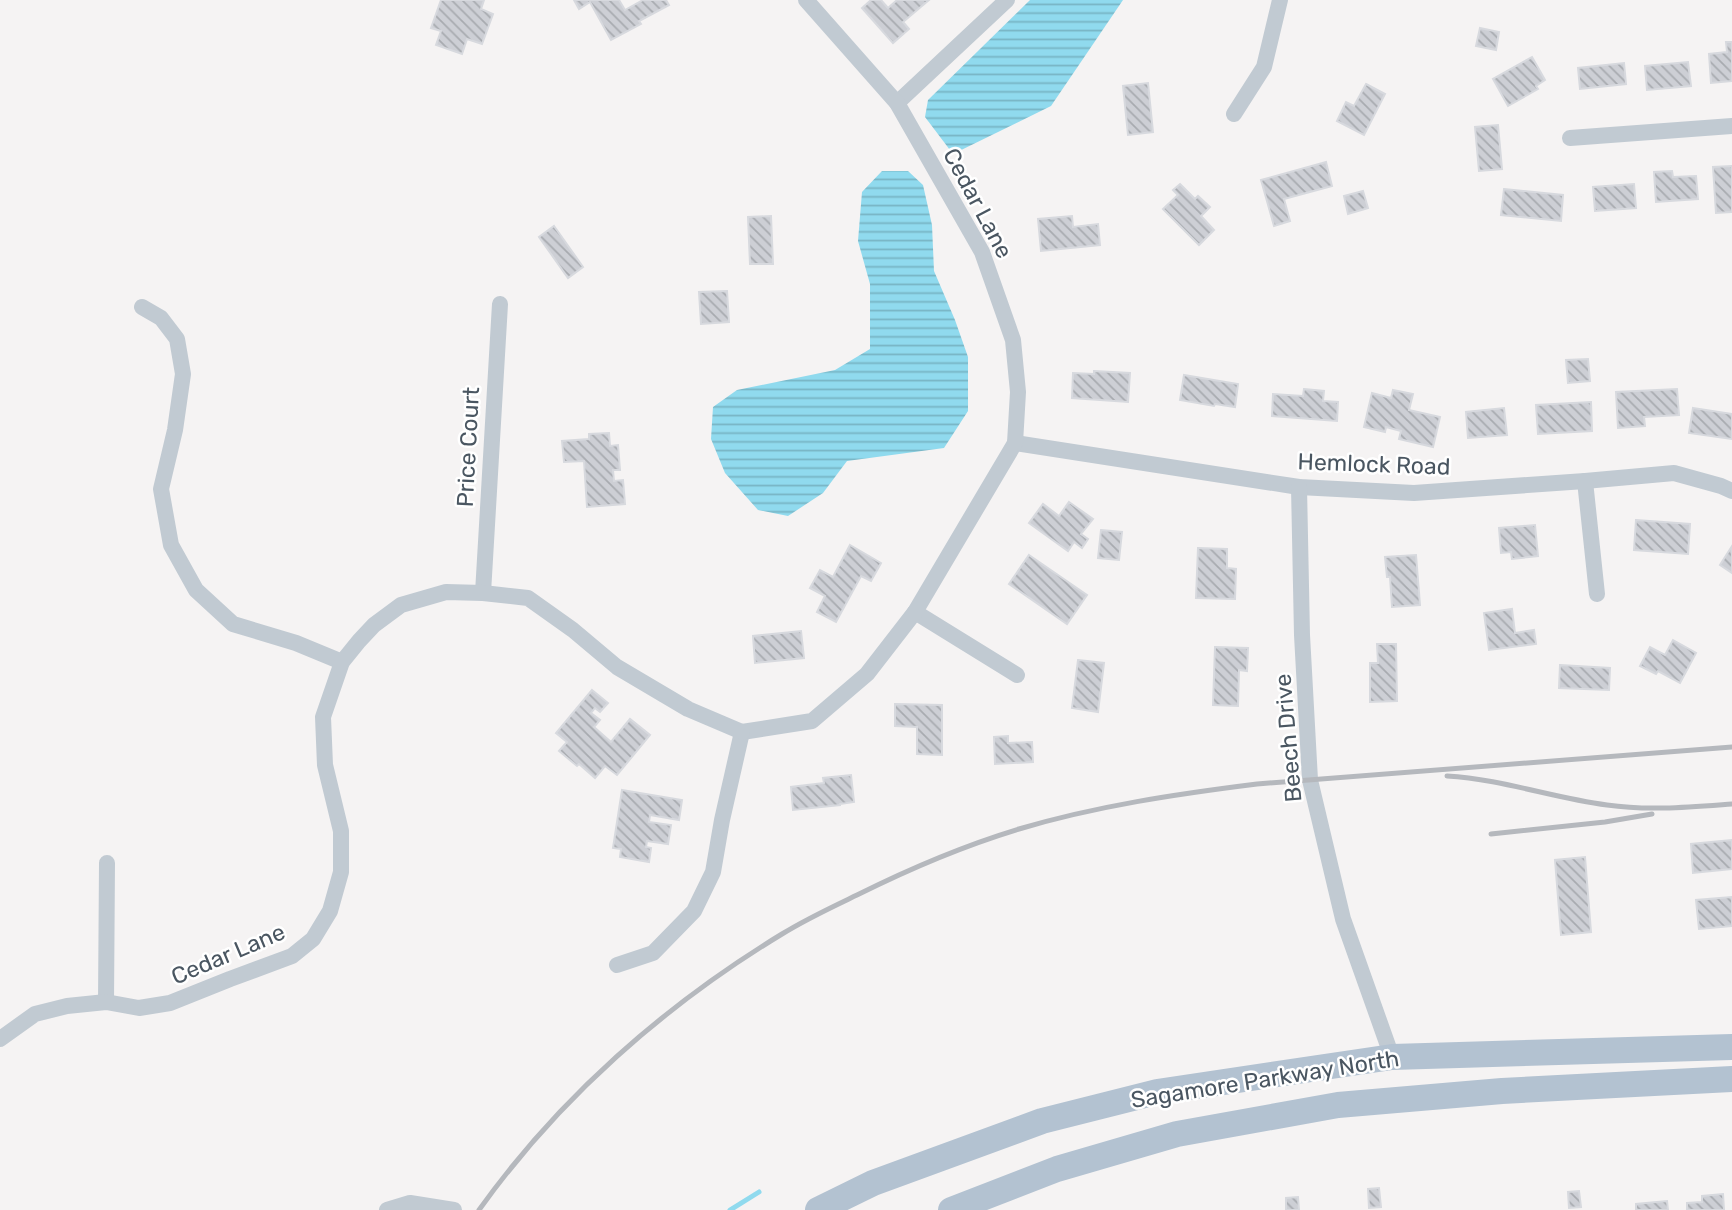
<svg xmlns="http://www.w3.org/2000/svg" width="1732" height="1210" viewBox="0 0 1732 1210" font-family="Rubik,sans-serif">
  <defs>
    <pattern id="water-rules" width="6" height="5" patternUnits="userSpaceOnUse" patternTransform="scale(1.75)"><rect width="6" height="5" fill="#90daee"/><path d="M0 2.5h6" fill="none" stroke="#78b4c4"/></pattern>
    <pattern id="building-back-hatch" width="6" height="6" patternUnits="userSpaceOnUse" patternTransform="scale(1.75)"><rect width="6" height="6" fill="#cdcfd5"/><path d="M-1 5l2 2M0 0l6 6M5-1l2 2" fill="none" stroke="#a8abb0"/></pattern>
  </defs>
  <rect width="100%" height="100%" fill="#f5f3f3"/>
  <g fill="url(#water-rules)">
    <path d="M 1030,0 L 1123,0 L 1051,106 L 953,154 L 925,117 L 928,100 Z"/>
    <path d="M 882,171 L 908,171 L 923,185 L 932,225 L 934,271 L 955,320 L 968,357 L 968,411 L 944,448 L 847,461 L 823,493 L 788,516 L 758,510 L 725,473 L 711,439 L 713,407 L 737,390 L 835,370 L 870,349 L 870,284 L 858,241 L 862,192 Z"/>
  </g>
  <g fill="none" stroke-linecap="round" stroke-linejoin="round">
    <path stroke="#90daee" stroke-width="5" d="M 730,1210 L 759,1192"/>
  </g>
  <g fill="url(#building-back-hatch)" stroke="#d7d9de" stroke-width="2">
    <path d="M 441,0 L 484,0 L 481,9 L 493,14 L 482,44 L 467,39 L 462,54 L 436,45 L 441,31 L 431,28 Z"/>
    <path d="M 574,0 L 619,0 L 625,10 L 643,0 L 666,0 L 669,5 L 639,21 L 641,24 L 611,40 L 590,2 L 579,9 Z"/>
    <path d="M 871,0 L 881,0 L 888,8 L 897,0 L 929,0 L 903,22 L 909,29 L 893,43 L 862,8 Z"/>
    <path d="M 1480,28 L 1499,32 L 1496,50 L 1476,46 Z"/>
    <path d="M 1726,42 L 1732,42 L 1732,81 L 1711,83 L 1709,54 L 1727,52 Z"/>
    <path d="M 1532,57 L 1545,80 L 1536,86 L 1538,89 L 1508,106 L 1493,79 Z"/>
    <path d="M 1688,62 L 1691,86 L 1647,90 L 1645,66 Z"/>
    <path d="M 1624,63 L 1626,84 L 1580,89 L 1578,68 Z"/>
    <path d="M 1148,83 L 1153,132 L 1128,135 L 1123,86 Z"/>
    <path d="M 1366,84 L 1385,94 L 1364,135 L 1337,121 L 1346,102 L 1354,106 Z"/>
    <path d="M 1498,125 L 1502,169 L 1479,171 L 1475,127 Z"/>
    <path d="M 1326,162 L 1332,186 L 1284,199 L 1290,221 L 1274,226 L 1261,180 Z"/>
    <path d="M 1732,166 L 1732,212 L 1716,213 L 1713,167 Z"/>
    <path d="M 1672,171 L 1673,177 L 1696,176 L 1698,199 L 1656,202 L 1654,172 Z"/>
    <path d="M 1180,184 L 1195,199 L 1198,196 L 1210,207 L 1201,216 L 1214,230 L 1199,245 L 1163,209 L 1178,195 L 1173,190 Z"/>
    <path d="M 1634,184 L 1636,208 L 1595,211 L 1593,187 Z"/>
    <path d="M 1504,189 L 1563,195 L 1561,221 L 1501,215 Z"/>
    <path d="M 1363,191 L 1368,208 L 1348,214 L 1344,196 Z"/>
    <path d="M 771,216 L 773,264 L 750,264 L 748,217 Z"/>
    <path d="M 1072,216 L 1073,227 L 1098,224 L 1100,245 L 1041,251 L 1038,219 Z"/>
    <path d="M 554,226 L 583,267 L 568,278 L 539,237 Z"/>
    <path d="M 727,291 L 729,322 L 701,324 L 699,292 Z"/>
    <path d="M 1588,359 L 1590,381 L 1568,383 L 1566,360 Z"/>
    <path d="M 1094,371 L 1130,373 L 1128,402 L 1072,398 L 1073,373 L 1094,374 Z"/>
    <path d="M 1184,375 L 1238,384 L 1235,407 L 1215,404 L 1214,406 L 1180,400 Z"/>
    <path d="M 1304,389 L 1324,391 L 1323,401 L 1338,402 L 1337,421 L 1272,416 L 1273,394 L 1303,396 Z"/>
    <path d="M 1677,389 L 1679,415 L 1644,417 L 1645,426 L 1618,428 L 1616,392 Z"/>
    <path d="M 1393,390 L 1413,394 L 1409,410 L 1440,417 L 1433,447 L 1399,439 L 1401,431 L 1386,427 L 1385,432 L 1364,427 L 1372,393 L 1391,398 Z"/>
    <path d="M 1591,402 L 1592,431 L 1538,434 L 1536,405 Z"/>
    <path d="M 1504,408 L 1507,435 L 1468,438 L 1466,412 Z"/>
    <path d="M 1693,408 L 1732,414 L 1732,439 L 1689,433 Z"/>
    <path d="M 609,433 L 610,446 L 618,445 L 620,470 L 613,470 L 614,481 L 623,480 L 625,504 L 587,507 L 584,461 L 564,462 L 562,441 L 589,439 L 589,434 Z"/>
    <path d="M 1069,502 L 1093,519 L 1081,534 L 1088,539 L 1082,548 L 1074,542 L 1068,551 L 1029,523 L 1043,504 L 1059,516 Z"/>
    <path d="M 1636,520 L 1690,524 L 1688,554 L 1634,550 Z"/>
    <path d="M 1535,525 L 1538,556 L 1512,559 L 1511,552 L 1501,553 L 1499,528 Z"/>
    <path d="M 1101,530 L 1122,532 L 1119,560 L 1098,558 Z"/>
    <path d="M 850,545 L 881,563 L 871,581 L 861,576 L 836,622 L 817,612 L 825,596 L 810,588 L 820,570 L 833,577 Z"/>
    <path d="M 1732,546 L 1732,573 L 1720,565 Z"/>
    <path d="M 1198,548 L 1227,549 L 1227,568 L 1236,569 L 1235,599 L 1196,598 Z"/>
    <path d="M 1029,555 L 1087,595 L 1067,624 L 1009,584 Z"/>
    <path d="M 1416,555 L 1420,605 L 1392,607 L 1390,577 L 1387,577 L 1385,557 Z"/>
    <path d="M 1512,609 L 1515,633 L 1534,630 L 1536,644 L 1489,650 L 1484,613 Z"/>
    <path d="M 801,631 L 804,658 L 755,663 L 753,636 Z"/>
    <path d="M 1673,640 L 1696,653 L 1680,683 L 1658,671 L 1656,674 L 1640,666 L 1650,647 L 1665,655 Z"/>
    <path d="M 1377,644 L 1396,644 L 1397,701 L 1370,702 L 1370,663 L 1378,663 Z"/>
    <path d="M 1215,647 L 1248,648 L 1247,671 L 1239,670 L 1238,706 L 1213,705 Z"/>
    <path d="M 1078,660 L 1104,663 L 1098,712 L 1072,708 Z"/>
    <path d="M 1560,665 L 1610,668 L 1609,690 L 1559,688 Z"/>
    <path d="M 592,690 L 608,703 L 600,712 L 595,708 L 591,713 L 600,720 L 594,727 L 611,742 L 630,719 L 650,735 L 617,775 L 605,766 L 595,778 L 579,764 L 577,766 L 559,751 L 567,742 L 556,733 Z"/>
    <path d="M 895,704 L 942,705 L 942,755 L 917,754 L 917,727 L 895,726 Z"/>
    <path d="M 1008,736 L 1008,743 L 1032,742 L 1033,762 L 995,764 L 994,737 Z"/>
    <path d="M 851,775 L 854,802 L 840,804 L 840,805 L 793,810 L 791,787 L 824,783 L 823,778 Z"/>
    <path d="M 622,790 L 682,800 L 679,820 L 650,815 L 649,822 L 671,825 L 668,844 L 647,841 L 646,847 L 651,848 L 649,862 L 620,857 L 621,849 L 613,848 Z"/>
    <path d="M 1732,840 L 1732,869 L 1693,873 L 1691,844 Z"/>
    <path d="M 1585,857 L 1591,932 L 1561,935 L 1555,860 Z"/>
    <path d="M 1732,897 L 1732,926 L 1699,929 L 1696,900 Z"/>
    <path d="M 1379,1188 L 1381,1207 L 1369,1208 L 1368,1189 Z"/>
    <path d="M 1579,1191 L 1581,1207 L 1569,1208 L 1568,1192 Z"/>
    <path d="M 1723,1194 L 1724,1210 L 1687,1210 L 1687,1203 L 1702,1202 L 1702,1196 Z"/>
    <path d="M 1298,1197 L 1299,1210 L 1286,1210 L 1286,1198 Z"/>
    <path d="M 1667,1201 L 1668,1210 L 1636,1210 L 1636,1204 Z"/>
  </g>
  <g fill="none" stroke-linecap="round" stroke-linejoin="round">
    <g stroke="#c1cad2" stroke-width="16">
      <path d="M 897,103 L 1007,0"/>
      <path d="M 1234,114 L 1264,67 L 1280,0"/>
      <path d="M 1570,138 L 1732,126"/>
      <path d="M 142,307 L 161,318 L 177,339 L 183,374 L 175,430 L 161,489 L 171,545 L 196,590 L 233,624 L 296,643 L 342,662"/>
      <path d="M 1015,443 L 1299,487 L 1414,493 L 1585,481 L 1674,473 L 1721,486 L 1732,491"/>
      <path d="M 1585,481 L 1597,594"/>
      <path d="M 1299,487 L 1302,635 L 1310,780 L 1343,919 L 1392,1057"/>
      <path d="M 483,593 L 500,304"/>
      <path d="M 915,612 L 1017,675"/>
      <path d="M 742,732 L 812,721 L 867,674 L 915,612 L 1015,443 L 1018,392 L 1013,340 L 982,252 L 897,103 L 806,0"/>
      <path d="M 617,965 L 653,953 L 694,911 L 713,872 L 722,820 L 742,732"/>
      <path d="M 106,1002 L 107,863"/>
      <path d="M 0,1039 L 35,1014 L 67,1006 L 106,1002 L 139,1008 L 170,1003 L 230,979 L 292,956 L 313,939 L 330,911 L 341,872 L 341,831 L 325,765 L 323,717 L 342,662 L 359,641 L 374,625 L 401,605 L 446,592 L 483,593 L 528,598 L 573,630 L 617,667 L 688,709 L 742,732"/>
      <path d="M 387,1210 L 410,1203 L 454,1210"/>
    </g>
    <g stroke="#b3c2d1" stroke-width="26">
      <path d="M 818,1210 L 873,1183 L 1042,1121 L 1157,1092 L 1392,1057 L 1732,1047"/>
      <path d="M 951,1210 L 1057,1169 L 1177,1134 L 1338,1105 L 1502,1091 L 1732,1079"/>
    </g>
    <g stroke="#b5b8bd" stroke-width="5">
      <path d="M 1447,776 C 1501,779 1553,798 1607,805 C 1648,811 1691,807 1732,804"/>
      <path d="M 1491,834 L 1605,822 L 1652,814"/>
      <path d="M 479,1210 C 559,1098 665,1005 782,934 C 806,919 832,907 857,895 C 909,869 963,846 1019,829 C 1096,806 1177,794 1257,784 L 1732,747"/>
    </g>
  </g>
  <g text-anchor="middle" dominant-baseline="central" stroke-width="5" stroke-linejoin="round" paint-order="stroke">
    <g font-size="23" fill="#4a5661" stroke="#fff">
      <text transform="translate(978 203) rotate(62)">Cedar Lane</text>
      <text transform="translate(468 447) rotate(-87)">Price Court</text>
      <text transform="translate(1374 464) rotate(2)">Hemlock Road</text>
      <text transform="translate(1288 738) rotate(-95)">Beech Drive</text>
      <text transform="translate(228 954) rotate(-23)">Cedar Lane</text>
      <text transform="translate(1265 1079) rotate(-9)">Sagamore Parkway North</text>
    </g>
  </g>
</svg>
